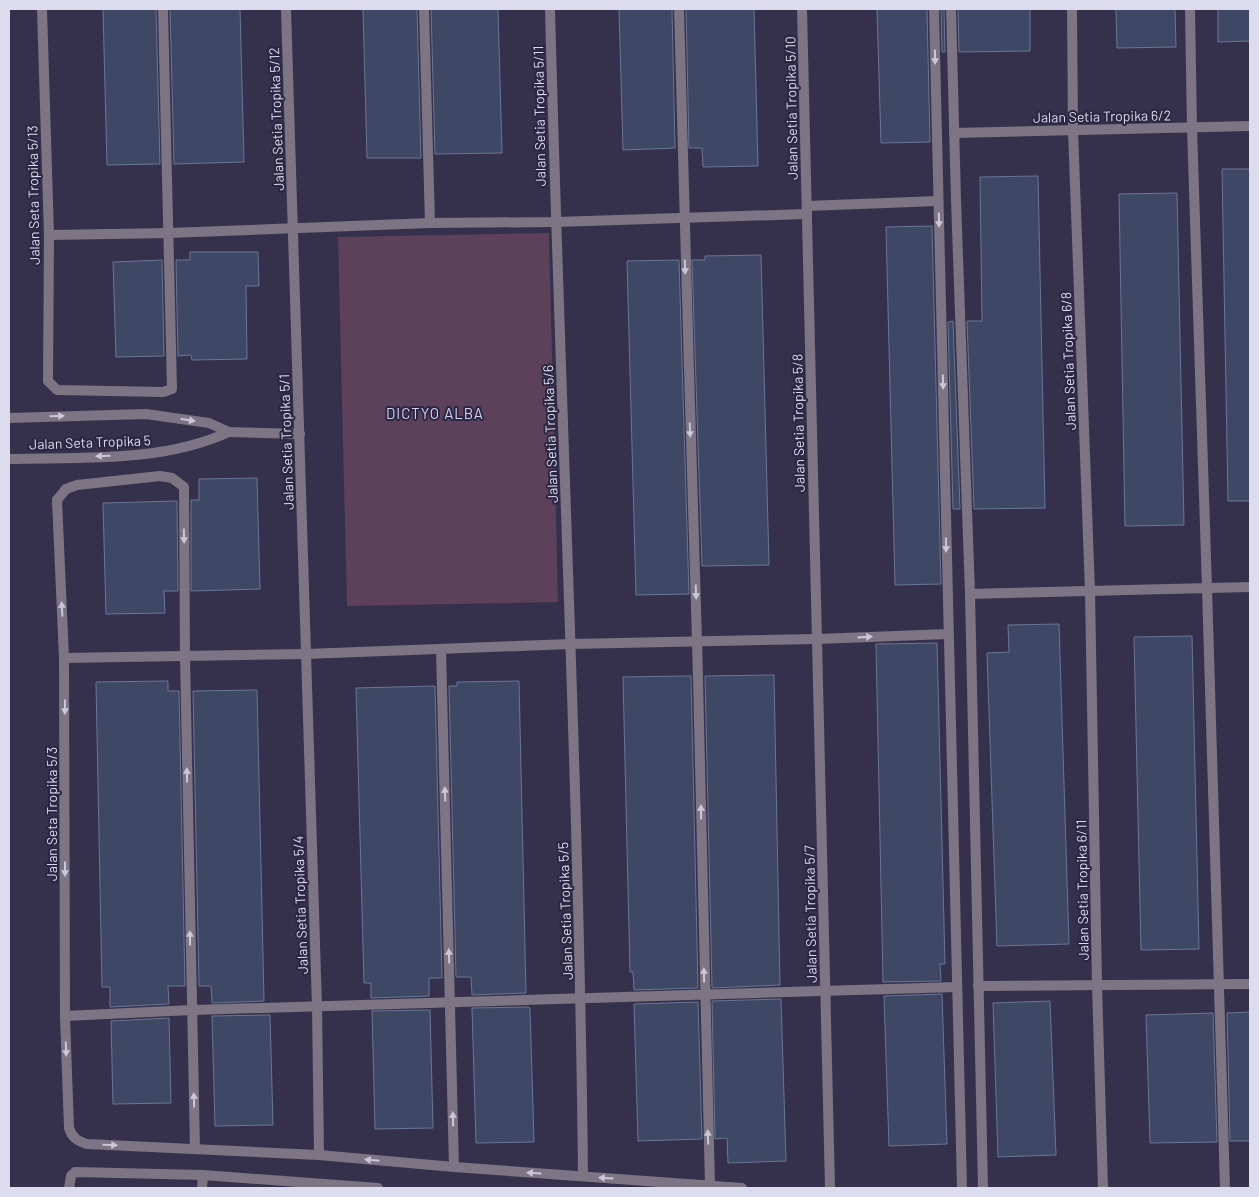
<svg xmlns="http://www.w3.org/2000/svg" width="1259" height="1197" viewBox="0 0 1259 1197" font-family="Barlow,sans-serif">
  <rect width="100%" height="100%" fill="#35314d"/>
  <path fill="#5d405a" d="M 549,233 L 558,602 L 347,606 L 338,237 Z"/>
  <g fill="#3e4763" stroke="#6c7696">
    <path d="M 103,9 L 156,9 L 160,164 L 107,165 Z"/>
    <path d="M 170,9 L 240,9 L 244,162 L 174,164 Z"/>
    <path d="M 363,9 L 417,9 L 421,158 L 367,158 Z"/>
    <path d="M 431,9 L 498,9 L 502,153 L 435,154 Z"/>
    <path d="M 619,9 L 672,9 L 675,148 L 623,150 Z"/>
    <path d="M 686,9 L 754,9 L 758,166 L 703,167 L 702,148 L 689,148 Z"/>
    <path d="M 877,9 L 927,9 L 930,142 L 881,143 Z"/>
    <path d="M 941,9 L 944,9 L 945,52 L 942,52 Z"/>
    <path d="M 958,9 L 1030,9 L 1030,51 L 959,52 Z"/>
    <path d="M 1116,9 L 1175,9 L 1176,47 L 1117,48 Z"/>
    <path d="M 1218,9 L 1250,9 L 1250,41 L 1218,42 Z"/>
    <path d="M 1222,169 L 1250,169 L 1250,501 L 1228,501 Z"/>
    <path d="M 1038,176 L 1045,508 L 974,509 L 967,321 L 982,321 L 980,177 Z"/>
    <path d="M 1177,193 L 1184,525 L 1125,526 L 1119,194 Z"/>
    <path d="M 932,226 L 941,584 L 895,585 L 886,227 Z"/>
    <path d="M 190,252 L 258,252 L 259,286 L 246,286 L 247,359 L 192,360 L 191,355 L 178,356 L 176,260 L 190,260 Z"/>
    <path d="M 761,255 L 769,565 L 702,566 L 692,260 L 705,260 L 705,256 Z"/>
    <path d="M 162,260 L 164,356 L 116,357 L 113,262 Z"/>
    <path d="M 679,260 L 689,594 L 636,595 L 627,261 Z"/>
    <path d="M 953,321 L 960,509 L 953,509 L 948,322 Z"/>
    <path d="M 257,478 L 260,589 L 191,591 L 191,500 L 199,500 L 199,479 Z"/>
    <path d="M 177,501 L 178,591 L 164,591 L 165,613 L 106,614 L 103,503 Z"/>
    <path d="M 1059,624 L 1069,944 L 997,946 L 987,653 L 1009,652 L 1008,625 Z"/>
    <path d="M 1192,636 L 1199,949 L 1141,950 L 1134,637 Z"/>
    <path d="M 937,643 L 945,964 L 940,964 L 941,981 L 883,982 L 876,644 Z"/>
    <path d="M 774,675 L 780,985 L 712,988 L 705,676 Z"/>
    <path d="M 685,676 L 691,676 L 698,988 L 634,990 L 633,972 L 630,972 L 623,677 Z"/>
    <path d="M 168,681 L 168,691 L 179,691 L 185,986 L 168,986 L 169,1004 L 110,1007 L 110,987 L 102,987 L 96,682 Z"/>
    <path d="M 519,681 L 526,993 L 472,995 L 471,977 L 456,977 L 449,686 L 457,686 L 457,682 Z"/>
    <path d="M 435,686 L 442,978 L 429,978 L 429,996 L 371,998 L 371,983 L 364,983 L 356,688 Z"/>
    <path d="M 257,690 L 264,1001 L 212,1003 L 211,986 L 199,986 L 193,691 Z"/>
    <path d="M 942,994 L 947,1144 L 889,1146 L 884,996 Z"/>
    <path d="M 781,999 L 786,1161 L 728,1163 L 727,1138 L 715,1139 L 712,1001 Z"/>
    <path d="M 1050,1001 L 1056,1155 L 998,1157 L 993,1003 Z"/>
    <path d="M 698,1002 L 702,1139 L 638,1141 L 634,1004 Z"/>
    <path d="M 527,1007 L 530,1008 L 534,1142 L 476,1143 L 472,1008 Z"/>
    <path d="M 430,1010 L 433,1128 L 375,1129 L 372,1011 Z"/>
    <path d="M 1250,1012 L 1250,1141 L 1230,1141 L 1227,1013 Z"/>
    <path d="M 1213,1013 L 1217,1142 L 1150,1143 L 1146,1015 Z"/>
    <path d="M 270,1015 L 273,1125 L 215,1126 L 212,1016 Z"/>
    <path d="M 169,1018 L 171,1103 L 113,1104 L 111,1021 Z"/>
  </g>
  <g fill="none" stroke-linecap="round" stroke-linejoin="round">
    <g stroke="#7d7583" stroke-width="10">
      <path d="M 424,9 L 430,223"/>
      <path d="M 679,9 C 683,220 692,431 697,642 C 702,823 704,1004 710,1186"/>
      <path d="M 934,9 L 962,1188"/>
      <path d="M 951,9 L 956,200 L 970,594 L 983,1188"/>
      <path d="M 1190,9 L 1192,128 L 1207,588 L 1225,1188"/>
      <path d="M 807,206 L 938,201"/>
      <path d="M 48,381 L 57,390 L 163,392 L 172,389 L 163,9"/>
      <path d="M 57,500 L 66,489 L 77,485 L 160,476 L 172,478 L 184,487 L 185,657 L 195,1149"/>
      <path d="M 817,639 L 948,634"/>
      <path d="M 978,986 L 1250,984"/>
      <path d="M 65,1016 L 192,1010 L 957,987"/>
      <path d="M 71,1176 L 75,1172 L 203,1175 L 378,1188"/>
      <path d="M 202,1188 L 203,1175"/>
    </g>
    <g stroke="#7d7583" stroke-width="10">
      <path d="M 42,9 L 49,235 L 48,381"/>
      <path d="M 286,9 L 317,1007 L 319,1155"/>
      <path d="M 550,9 C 560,398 579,787 583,1176"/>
      <path d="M 802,9 L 830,1188"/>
      <path d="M 1072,9 L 1073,130 L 1090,591 L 1097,985 L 1103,1188"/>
      <path d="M 954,133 L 1250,126"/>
      <path d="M 49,235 L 169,233 L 430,223 L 556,222 L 807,214"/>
      <path d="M 9,418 L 146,414 L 209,423 L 229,432 L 300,434"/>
      <path d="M 9,459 C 81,457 161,463 229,432"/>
      <path d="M 57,500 L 64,658 L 65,1016 L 69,1128 C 72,1138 78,1141 87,1144 L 319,1155 L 454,1167 L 742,1188"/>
      <path d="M 970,594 L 1250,587"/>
      <path d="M 441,650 L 454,1167"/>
      <path d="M 64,658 L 306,654 L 571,644 L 817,639"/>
      <path d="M 69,1188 L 71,1176"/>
      <path d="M 334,1188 L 334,1185"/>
    </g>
  </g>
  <defs><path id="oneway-solid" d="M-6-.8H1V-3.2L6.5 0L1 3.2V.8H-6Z" transform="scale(1.25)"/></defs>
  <g fill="#cac7d9">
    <use href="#oneway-solid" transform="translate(935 57) rotate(89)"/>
    <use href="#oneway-solid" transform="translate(939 220) rotate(89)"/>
    <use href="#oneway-solid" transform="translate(685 267) rotate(88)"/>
    <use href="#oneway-solid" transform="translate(943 382) rotate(89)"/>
    <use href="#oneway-solid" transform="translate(57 416) rotate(-2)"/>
    <use href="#oneway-solid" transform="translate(188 420) rotate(9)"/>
    <use href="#oneway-solid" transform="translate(690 430) rotate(88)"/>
    <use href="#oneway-solid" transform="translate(103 456) rotate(178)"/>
    <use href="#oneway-solid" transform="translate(184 536) rotate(89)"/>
    <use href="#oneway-solid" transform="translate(946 545) rotate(89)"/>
    <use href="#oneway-solid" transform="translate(696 592) rotate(88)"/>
    <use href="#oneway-solid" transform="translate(62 609) rotate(-93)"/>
    <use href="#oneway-solid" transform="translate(865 637) rotate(-3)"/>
    <use href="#oneway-solid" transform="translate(65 707) rotate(90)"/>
    <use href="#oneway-solid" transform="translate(187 775) rotate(-91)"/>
    <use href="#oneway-solid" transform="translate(445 794) rotate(-92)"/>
    <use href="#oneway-solid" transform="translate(701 812) rotate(-91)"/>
    <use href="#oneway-solid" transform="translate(65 869) rotate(90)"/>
    <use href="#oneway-solid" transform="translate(190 938) rotate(-91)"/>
    <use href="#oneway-solid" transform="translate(449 956) rotate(-92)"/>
    <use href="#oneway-solid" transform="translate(704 975) rotate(-91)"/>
    <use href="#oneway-solid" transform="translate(66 1049) rotate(88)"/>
    <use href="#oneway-solid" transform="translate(194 1100) rotate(-91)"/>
    <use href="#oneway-solid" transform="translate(453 1119) rotate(-91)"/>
    <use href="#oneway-solid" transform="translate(708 1137) rotate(-92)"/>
    <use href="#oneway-solid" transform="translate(110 1145) rotate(2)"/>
    <use href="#oneway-solid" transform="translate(372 1160) rotate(-175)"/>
    <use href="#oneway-solid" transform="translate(534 1173) rotate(-176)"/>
    <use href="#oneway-solid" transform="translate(606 1178) rotate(-176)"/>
  </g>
  <g text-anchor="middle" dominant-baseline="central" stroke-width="4" stroke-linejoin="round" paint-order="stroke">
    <g font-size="14" fill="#dddbee" stroke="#2b2642">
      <text transform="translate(791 108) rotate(-91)">Jalan Setia Tropika 5/10</text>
      <text transform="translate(539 116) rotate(-91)">Jalan Setia Tropika 5/11</text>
      <text transform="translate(1102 116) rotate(-1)">Jalan Setia Tropika 6/2</text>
      <text transform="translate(276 119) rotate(-92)">Jalan Setia Tropika 5/12</text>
      <text transform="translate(33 195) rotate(-91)">Jalan Seta Tropika 5/13</text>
      <text transform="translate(1068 361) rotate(-92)">Jalan Setia Tropika 6/8</text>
      <text transform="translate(798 423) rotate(-91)">Jalan Setia Tropika 5/8</text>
      <text transform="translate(550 434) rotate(-92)">Jalan Setia Tropika 5/6</text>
      <text transform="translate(90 442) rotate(-2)">Jalan Seta Tropika 5</text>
      <text transform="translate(286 442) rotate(-92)">Jalan Setia Tropika 5/1</text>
      <text transform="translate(51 814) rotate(-90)">Jalan Seta Tropika 5/3</text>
      <text transform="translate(1082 890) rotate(-91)">Jalan Setia Tropika 6/11</text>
      <text transform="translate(300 905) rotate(-92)">Jalan Setia Tropika 5/4</text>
      <text transform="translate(565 911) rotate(-92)">Jalan Setia Tropika 5/5</text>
      <text transform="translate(810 914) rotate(-91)">Jalan Setia Tropika 5/7</text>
    </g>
    <g font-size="15" letter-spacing="1" fill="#d6d2f7" stroke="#2b2642">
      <text x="435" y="413">DICTYO ALBA</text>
    </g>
  </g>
  <rect width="1259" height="1197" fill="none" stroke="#dddbee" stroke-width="20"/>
</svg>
